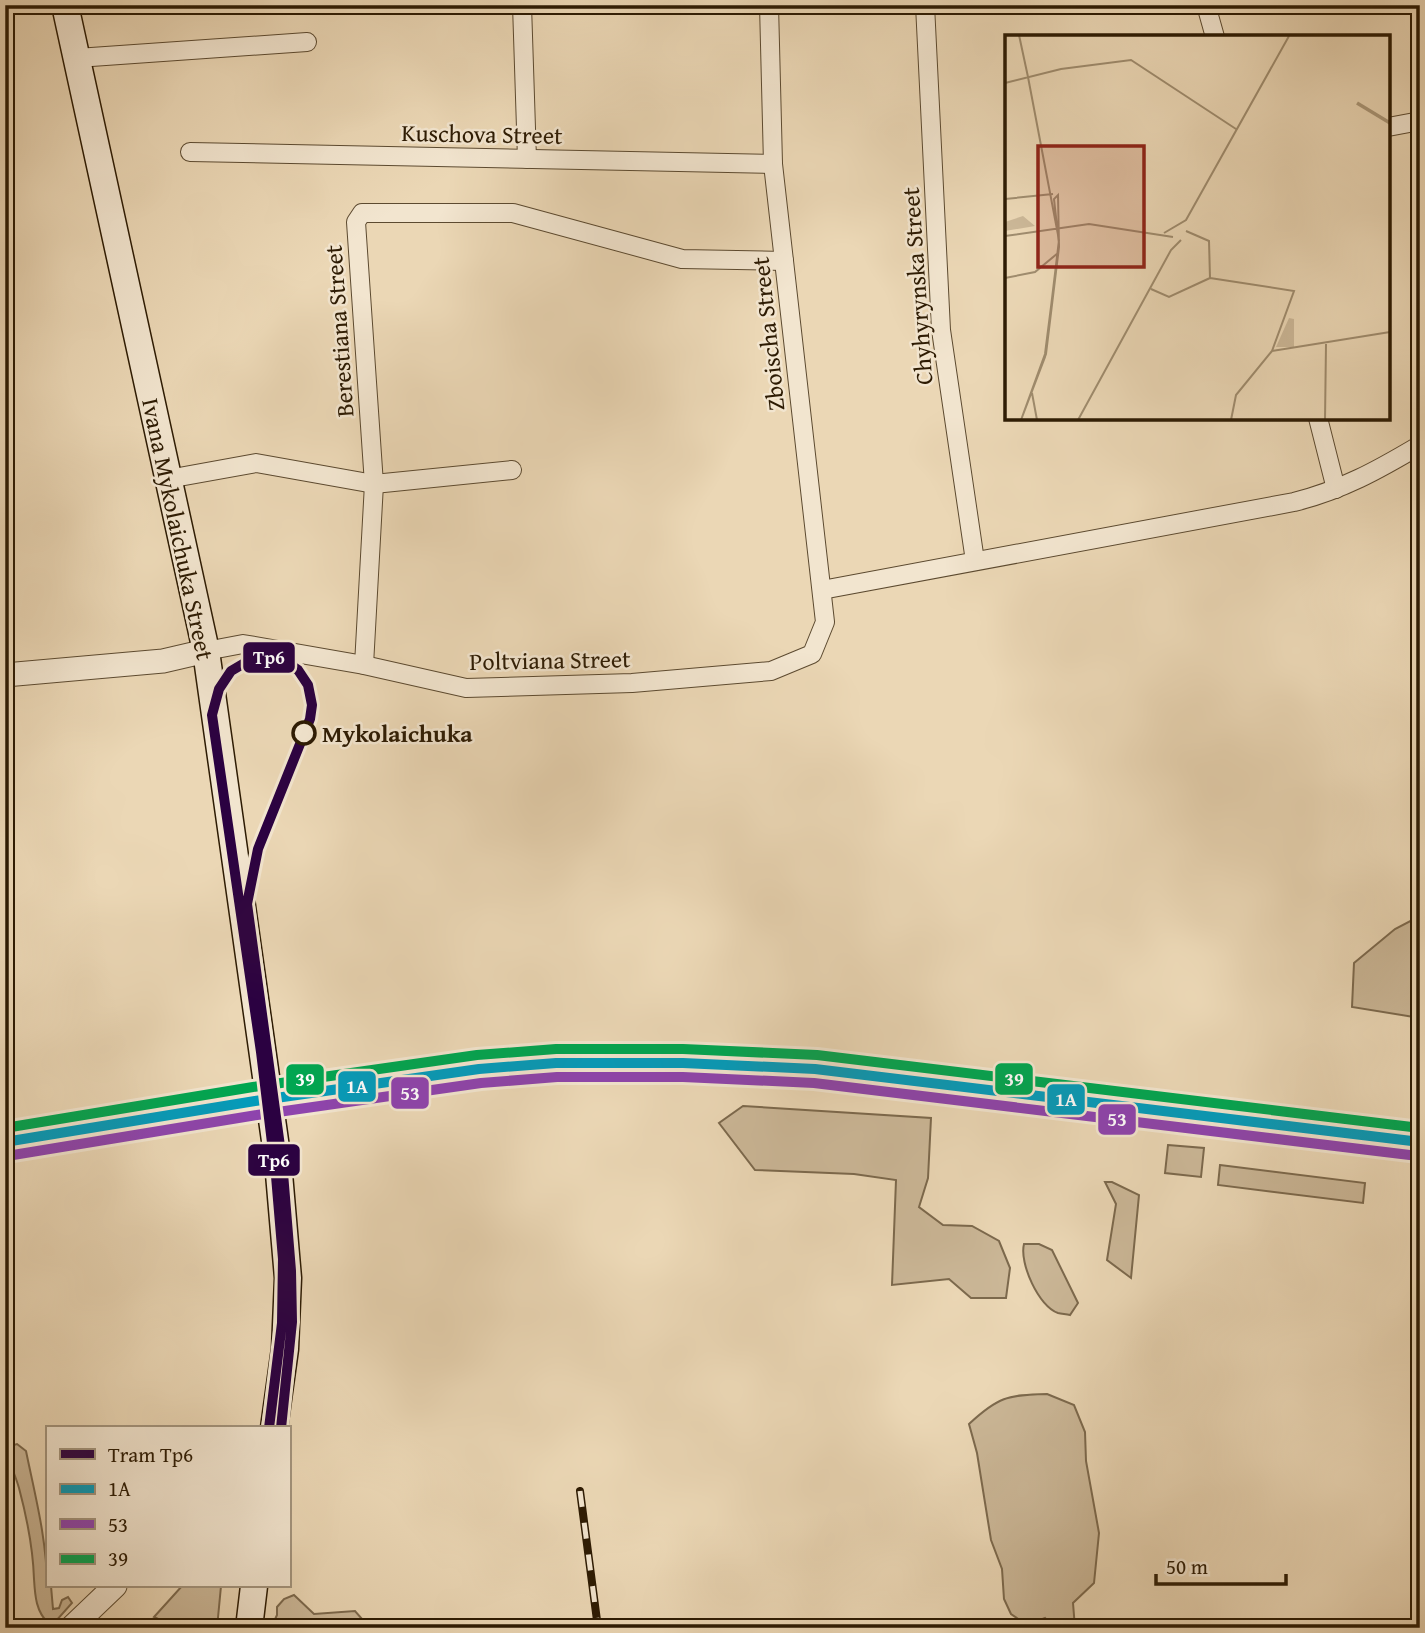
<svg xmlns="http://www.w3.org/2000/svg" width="1425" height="1633" viewBox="0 0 1425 1633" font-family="'Gentium Book Plus',serif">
  <rect width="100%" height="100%" fill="#ebd7b5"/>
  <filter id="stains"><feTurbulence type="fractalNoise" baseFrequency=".00286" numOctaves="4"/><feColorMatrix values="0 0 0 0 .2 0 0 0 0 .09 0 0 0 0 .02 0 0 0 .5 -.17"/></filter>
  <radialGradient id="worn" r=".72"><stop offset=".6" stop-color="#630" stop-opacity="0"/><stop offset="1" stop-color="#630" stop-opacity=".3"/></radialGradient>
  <g fill="#cbb797" stroke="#7c694d" stroke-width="2">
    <path d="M 1420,916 L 1420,1018 L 1352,1007 L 1354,963 L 1395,929 Z"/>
    <path d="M 743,1106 L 931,1118 L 928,1178 L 919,1207 L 943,1225 L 972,1226 L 999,1241 L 1010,1268 L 1006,1298 L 971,1298 L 949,1279 L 892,1285 L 896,1180 L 854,1174 L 755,1170 L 719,1123 Z"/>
    <path d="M 1168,1145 L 1204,1148 L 1201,1177 L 1165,1173 Z"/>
    <path d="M 1220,1165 L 1365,1183 L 1363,1203 L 1218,1185 Z"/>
    <path d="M 1105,1182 L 1112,1182 L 1139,1195 L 1131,1278 L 1107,1260 L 1116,1204 Z"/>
    <path d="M 1024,1244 L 1039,1244 L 1052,1250 L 1078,1303 L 1070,1315 C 1066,1314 1062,1314 1058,1313 C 1039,1307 1019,1263 1024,1244 Z"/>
    <path d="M 1047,1394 L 1074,1405 L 1085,1432 L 1086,1461 L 1099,1533 L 1094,1583 L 1073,1603 L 1075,1628 L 1054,1628 L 1045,1618 L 1027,1625 L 1011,1614 L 1004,1599 L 1002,1569 L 991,1540 L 977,1453 L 969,1424 C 998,1397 1007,1395 1047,1394 Z"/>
    <path d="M 17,1444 L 26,1451 C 35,1495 47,1540 47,1586 L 51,1586 L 53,1609 L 59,1608 L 62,1600 L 68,1597 L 72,1603 L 56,1621 L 49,1624 C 36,1612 35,1596 34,1579 C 33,1548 27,1518 19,1488 C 15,1474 8,1461 7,1447 Z"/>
    <path d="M 182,1586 L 221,1586 L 217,1628 L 177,1628 L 154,1617 Z"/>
    <path d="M 294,1595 L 314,1614 L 355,1611 L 370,1628 L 271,1628 L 277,1615 L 277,1607 L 284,1599 Z"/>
  </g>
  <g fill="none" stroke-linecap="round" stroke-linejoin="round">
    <defs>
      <g id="minor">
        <path d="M 522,5 L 527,159"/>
        <path d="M 925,5 L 941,330 L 975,561"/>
        <path d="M 1206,5 L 1215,37"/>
        <path d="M 77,58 L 307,42"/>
        <path d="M 1388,127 L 1420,121"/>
        <path d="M 190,152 L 773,164"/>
        <path d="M 1318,418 L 1336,489"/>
        <path d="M 168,479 L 256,463 L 374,484 L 512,470"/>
        <path d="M 822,590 L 1294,502 C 1342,490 1378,470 1420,445"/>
        <path d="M 206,651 L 243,644 L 364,665 L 466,688 L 632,683 L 771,671 L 812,654 L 825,622 L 773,164 L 769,5"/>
        <path d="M 364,665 L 374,484 L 356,222 L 362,213 L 513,213 L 682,259 L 784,261"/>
      </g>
      <g id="tertiary">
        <path d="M 5,675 L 163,661 L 206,651"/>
        <path d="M 71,1628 L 115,1586"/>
      </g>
      <g id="secondary">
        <path d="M 65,5 L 206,651 L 278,1162 L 288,1278 L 285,1349 L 274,1428"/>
        <path d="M 249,1628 L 254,1586"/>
      </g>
      <path id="primary" d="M 5,1142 L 255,1101 L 479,1069 L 556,1063 L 683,1063 L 815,1069 L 1420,1142"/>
    </defs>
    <use href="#minor" stroke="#5c4a30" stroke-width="20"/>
    <use href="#tertiary" stroke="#5c4a30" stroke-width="25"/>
    <use href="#secondary" stroke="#2d1b03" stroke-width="29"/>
    <use href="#primary" stroke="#2d1b03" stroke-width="31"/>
    <use href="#minor" stroke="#f2e5cf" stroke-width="18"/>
    <use href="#tertiary" stroke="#f2e5cf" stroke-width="23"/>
    <use href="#secondary" stroke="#f2e5cf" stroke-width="26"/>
    <use href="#primary" stroke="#ebd7b5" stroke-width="28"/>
    <defs>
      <path id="rail" d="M 580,1491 L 598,1628"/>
    </defs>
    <use href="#rail" stroke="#2d1b03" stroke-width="8"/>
    <use href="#rail" stroke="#f2e5cf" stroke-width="5" stroke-dasharray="16" stroke-linecap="butt"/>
    <defs>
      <path id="bus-1" d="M 5,1142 L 255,1101 L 479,1069 L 556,1063 L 683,1063 L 815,1069 L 1420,1142"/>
      <path id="bus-2" d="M 7,1156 L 257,1115 L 481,1083 L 557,1077 L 683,1077 L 814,1083 L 1418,1156"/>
      <path id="bus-3" d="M 5,1128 L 253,1087 L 477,1055 L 556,1049 L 683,1049 L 817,1055 L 1420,1128"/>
    </defs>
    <use href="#bus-1" stroke="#f2e5cf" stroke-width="16"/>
    <use href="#bus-2" stroke="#f2e5cf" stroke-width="16"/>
    <use href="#bus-3" stroke="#f2e5cf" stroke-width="16"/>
    <use href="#bus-1" stroke="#049bba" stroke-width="10"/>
    <use href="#bus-2" stroke="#8e44ad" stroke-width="10"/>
    <use href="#bus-3" stroke="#00a651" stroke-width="10"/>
    <defs>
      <path id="tram-1" d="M 269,1428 L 282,1323 L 283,1259 L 276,1176 L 261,1052 L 212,715 L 219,689 L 231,671 L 248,661 L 265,657 L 283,660 L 298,670 L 308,685 L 312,705 L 310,719 L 258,849 L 247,904 L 282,1161 L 291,1271 L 292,1322 L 281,1428"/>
    </defs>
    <use href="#tram-1" stroke="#f2e5cf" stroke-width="16"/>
    <use href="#tram-1" stroke="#2b0141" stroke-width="10"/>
  </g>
  <circle fill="#f2e5cf" stroke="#2d1b03" stroke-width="3.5" cx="304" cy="733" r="11"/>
  <g text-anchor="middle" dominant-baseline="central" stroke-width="5" stroke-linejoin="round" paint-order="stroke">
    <g font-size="24" fill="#2d1b03" stroke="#f2e5cf">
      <text transform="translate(482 134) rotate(1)">Kuschova Street</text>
      <text transform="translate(917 286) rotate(-94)">Chyhyrynska Street</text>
      <text transform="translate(339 331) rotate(-94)">Berestiana Street</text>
      <text transform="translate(768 334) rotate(-96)">Zboischa Street</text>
      <text transform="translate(178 529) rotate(78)">Ivana Mykolaichuka Street</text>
      <text transform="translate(550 660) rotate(-1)">Poltviana Street</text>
    </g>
    <g font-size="24" font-weight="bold" fill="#2d1b03" stroke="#f2e5cf" text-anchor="start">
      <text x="322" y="733">Mykolaichuka</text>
    </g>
  </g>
  <g transform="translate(1005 35)">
    <rect width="385" height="385" fill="#ebd7b5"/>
    <path d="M 18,181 L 30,191 L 0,196 L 0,187 ZM 284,283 L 289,284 L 289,312 L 271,312 Z" fill="#cbb797"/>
    <path fill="none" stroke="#aa9778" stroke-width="3.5" d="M 352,68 L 385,88"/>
    <path fill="none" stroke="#9f8c6e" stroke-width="2" d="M 14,0 L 23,42M 0,48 L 56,34 L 126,25 L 231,94M 0,164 L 48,159M 181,196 L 204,206 L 205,243M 159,198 L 181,185 L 284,1M 0,201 L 84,189 L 168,202M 0,243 L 30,237 L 53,218M 205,243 L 289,256 L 267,316 L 385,297M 146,254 L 164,262 L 205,243M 27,358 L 32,385M 16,385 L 40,322 L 54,205 L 23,42M 16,385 L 40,319 L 54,209 L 49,164 L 53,160 L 54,212 L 41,319 L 16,385M 73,385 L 166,215 L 176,205M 226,385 L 231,360 L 267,316M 320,385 L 321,309"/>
    <path fill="#8f2418" fill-opacity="0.15" stroke="#8f2418" stroke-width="3.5" d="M 33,111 L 139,111 L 139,232 L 33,232 Z"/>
    <rect width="385" height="385" fill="none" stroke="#2d1b03" stroke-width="3.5"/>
  </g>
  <g stroke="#f2e5cf" stroke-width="2.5">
    <rect x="242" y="641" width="54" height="33" rx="7" fill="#2b0141"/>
    <rect x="994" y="1062" width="40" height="34" rx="7" fill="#00a651"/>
    <rect x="285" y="1063" width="40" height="33" rx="7" fill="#00a651"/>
    <rect x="337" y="1070" width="40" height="33" rx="7" fill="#049bba"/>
    <rect x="390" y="1076" width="40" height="34" rx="7" fill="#8e44ad"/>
    <rect x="1046" y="1083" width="40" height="33" rx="7" fill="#049bba"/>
    <rect x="1097" y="1103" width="40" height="33" rx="7" fill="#8e44ad"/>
    <rect x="247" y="1143" width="54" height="34" rx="7" fill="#2b0141"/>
  </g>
  <g font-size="19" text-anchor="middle" font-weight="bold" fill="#fff">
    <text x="269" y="664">Тр6</text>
    <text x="1014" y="1086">39</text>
    <text x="305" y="1086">39</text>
    <text x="357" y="1093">1А</text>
    <text x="410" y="1100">53</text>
    <text x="1066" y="1106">1А</text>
    <text x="1117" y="1126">53</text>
    <text x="274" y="1167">Тр6</text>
  </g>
  <rect width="1425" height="1633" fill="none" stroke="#ebd7b5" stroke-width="28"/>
  <rect x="7" y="7" width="1411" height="1619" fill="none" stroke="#2d1b03" stroke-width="3.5"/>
  <rect x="14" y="14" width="1397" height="1605" fill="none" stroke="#2d1b03" stroke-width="2"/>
  <rect x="46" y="1426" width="245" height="161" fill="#f2e5cf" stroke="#a3947d" stroke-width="2"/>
  <rect x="60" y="1449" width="35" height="10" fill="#2b0141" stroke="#a3947d" stroke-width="2"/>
  <text x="108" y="1462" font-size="21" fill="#2d1b03">Tram Тр6</text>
  <rect x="60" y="1484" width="35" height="10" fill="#049bba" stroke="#a3947d" stroke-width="2"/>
  <text x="108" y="1496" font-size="21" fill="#2d1b03">1А</text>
  <rect x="60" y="1519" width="35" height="10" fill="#8e44ad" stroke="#a3947d" stroke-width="2"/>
  <text x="108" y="1532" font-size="21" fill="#2d1b03">53</text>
  <rect x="60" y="1554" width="35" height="10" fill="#00a651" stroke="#a3947d" stroke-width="2"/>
  <text x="108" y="1566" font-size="21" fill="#2d1b03">39</text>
  <path d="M1156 1574v10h130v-10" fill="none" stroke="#2d1b03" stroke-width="3.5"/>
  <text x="1166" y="1574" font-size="21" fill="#2d1b03" stroke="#f2e5cf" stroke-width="5" paint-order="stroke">50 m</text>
  <rect width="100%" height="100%" filter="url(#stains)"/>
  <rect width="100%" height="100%" fill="url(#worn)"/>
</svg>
